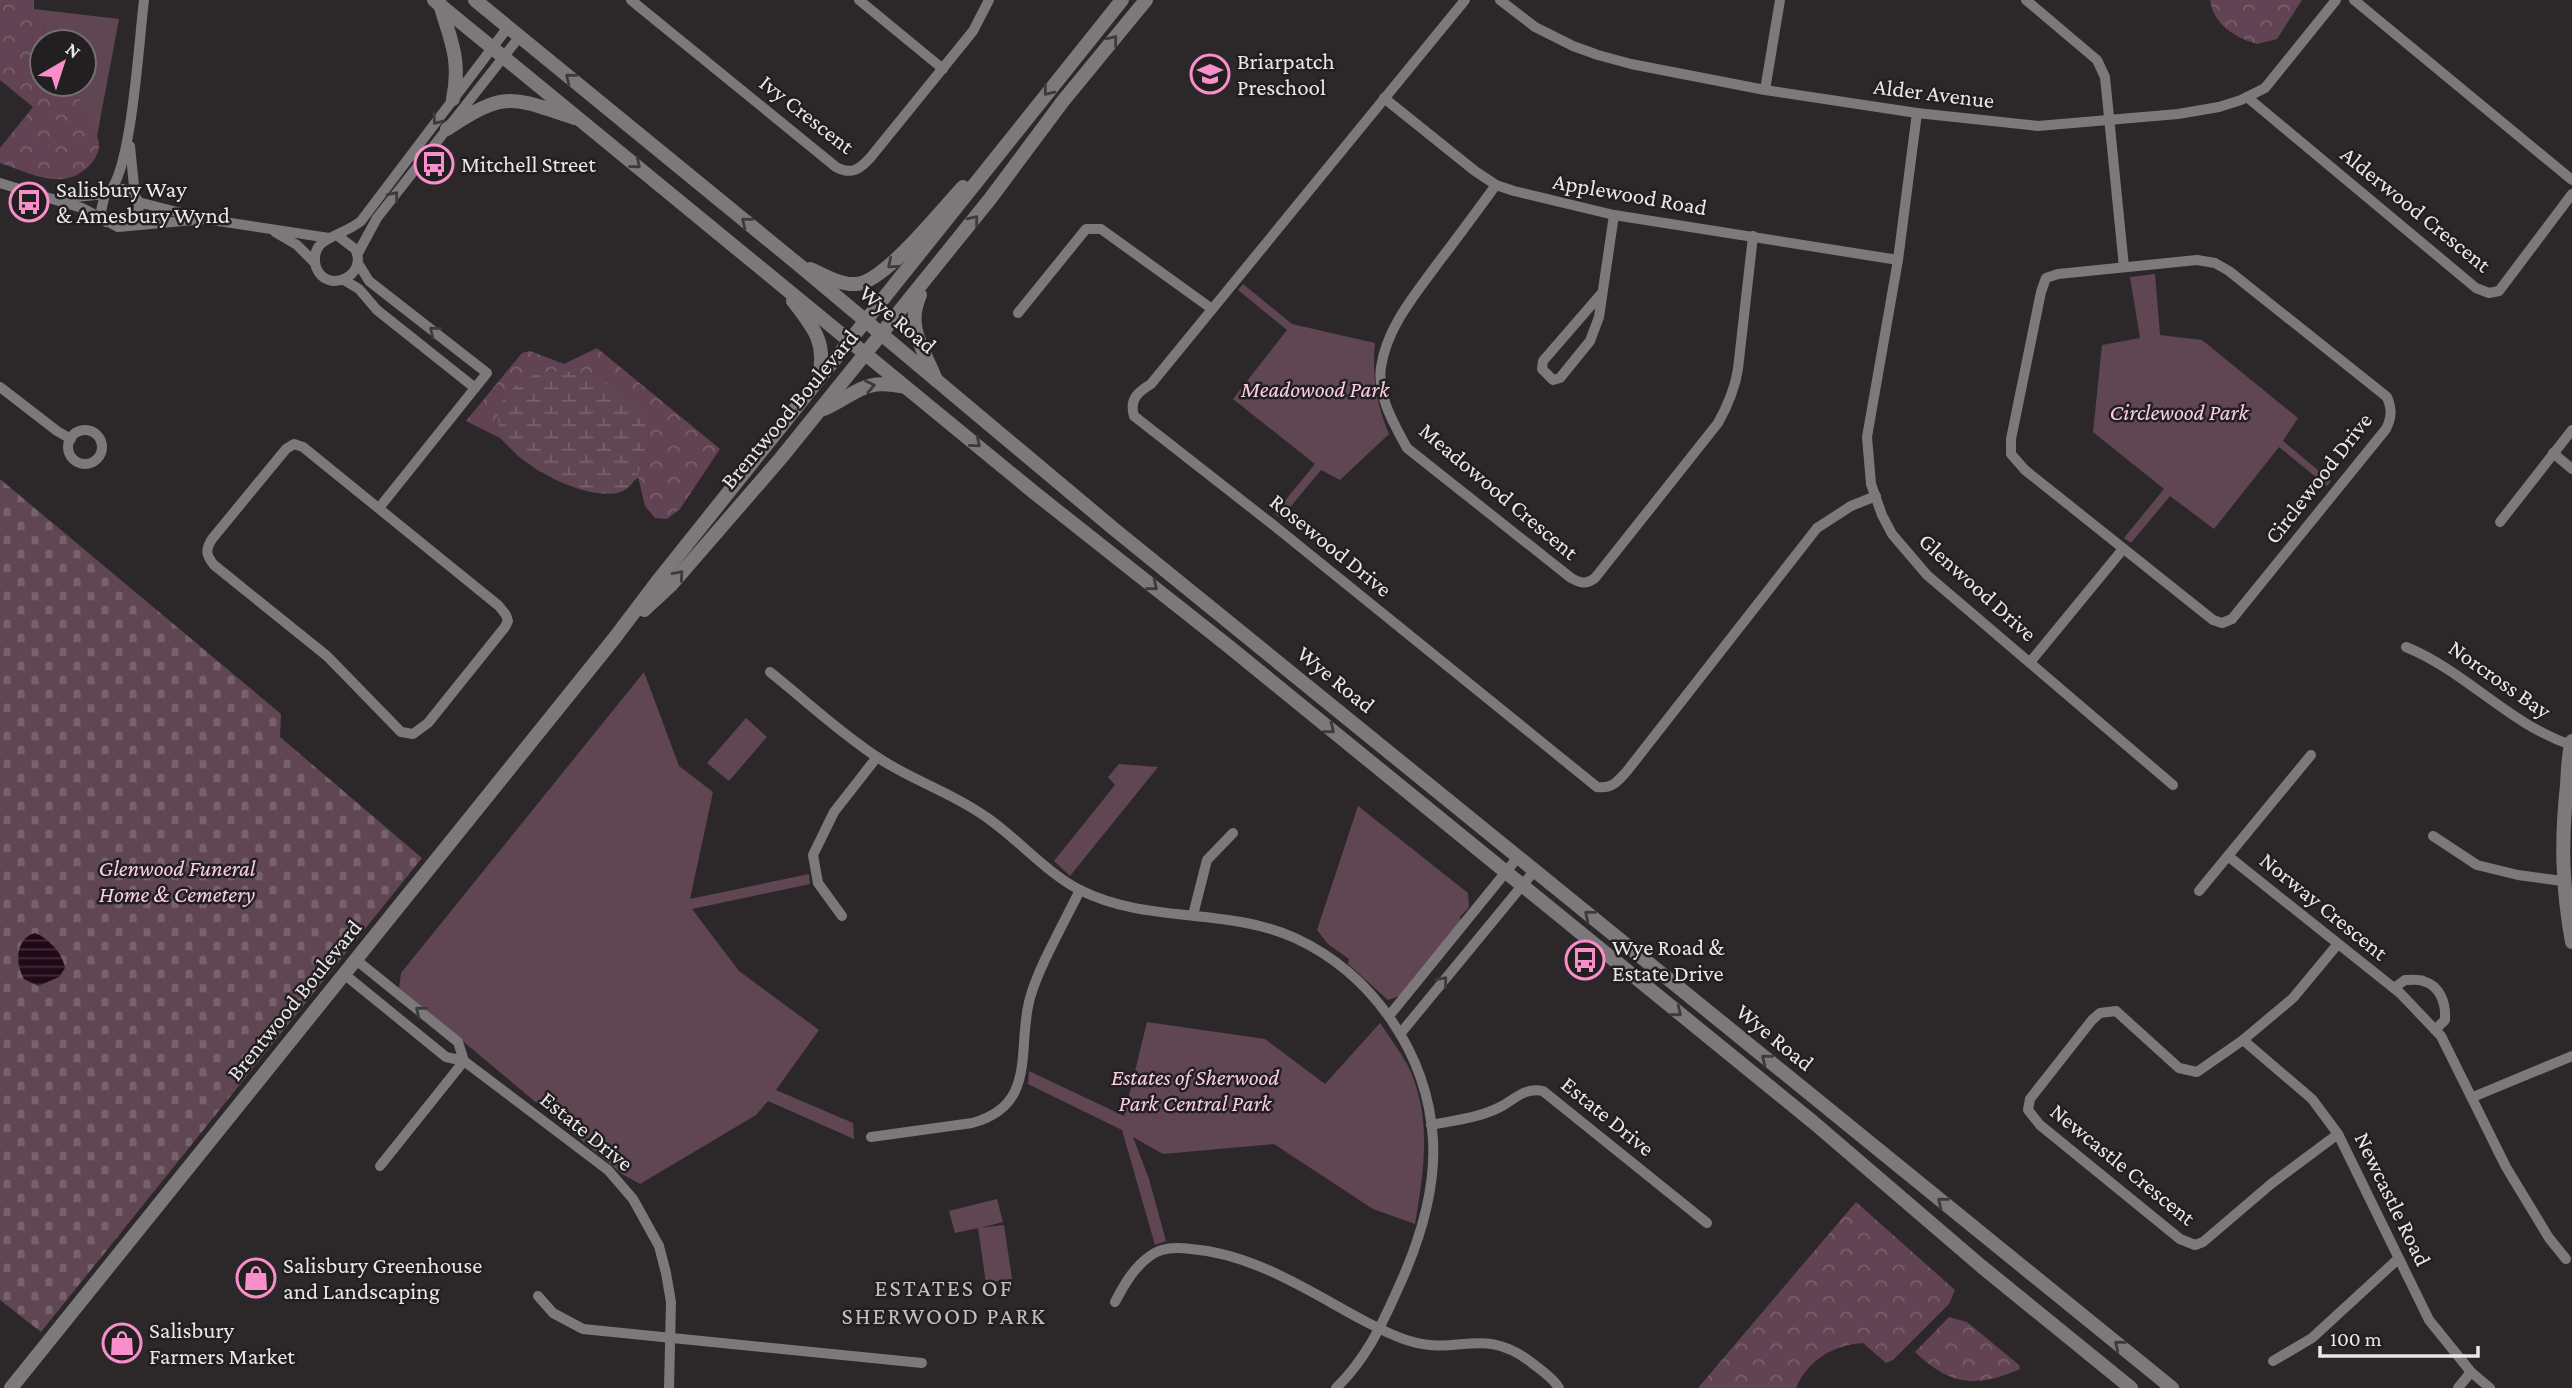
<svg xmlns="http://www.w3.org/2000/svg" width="2572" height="1388" viewBox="0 0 2572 1388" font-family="'Crimson Pro',serif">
  <defs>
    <pattern id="forest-crowns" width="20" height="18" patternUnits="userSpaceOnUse" patternTransform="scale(1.75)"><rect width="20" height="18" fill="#624353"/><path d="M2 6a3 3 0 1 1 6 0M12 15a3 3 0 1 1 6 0" fill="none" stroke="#795e6c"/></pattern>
    <pattern id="wetland-marsh" width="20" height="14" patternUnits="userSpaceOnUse" patternTransform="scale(1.75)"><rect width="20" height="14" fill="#604653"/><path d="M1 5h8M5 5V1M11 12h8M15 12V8" fill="none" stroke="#77616c"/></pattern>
    <pattern id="cemetery-stones" width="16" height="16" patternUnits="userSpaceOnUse" patternTransform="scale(1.75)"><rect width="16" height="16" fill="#604653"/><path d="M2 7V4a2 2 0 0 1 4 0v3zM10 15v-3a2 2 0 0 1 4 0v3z" fill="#77616c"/></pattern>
    <pattern id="water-rules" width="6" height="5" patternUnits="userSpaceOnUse" patternTransform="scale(1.75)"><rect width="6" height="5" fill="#220918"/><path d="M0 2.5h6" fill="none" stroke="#422d3a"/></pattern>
  </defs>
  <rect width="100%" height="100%" fill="#2c282a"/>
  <g fill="#604653">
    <path d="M 34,9 L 119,19 L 97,136 L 71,84 L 84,84 L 84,42 L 51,42 Z"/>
    <path d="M 2155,274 L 2160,335 L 2202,340 L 2298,418 L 2283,441 L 2331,481 L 2327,486 L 2279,447 L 2214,529 L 2170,496 L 2131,543 L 2124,538 L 2164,489 L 2093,432 L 2102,345 L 2140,338 L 2130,277 Z"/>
    <path d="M 1243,284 L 1292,324 L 1375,343 C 1372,377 1376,403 1389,434 L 1340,480 L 1321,470 L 1281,518 L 1274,514 L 1315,464 L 1233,399 L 1287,330 L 1238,290 Z"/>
    <path d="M 644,672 L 679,766 L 713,792 L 690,899 L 809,874 L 810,884 L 692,909 L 739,971 L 819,1030 L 776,1090 L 853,1123 L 854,1139 L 768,1101 L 756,1115 L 640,1184 L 622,1174 L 399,988 L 401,973 Z"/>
    <path d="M 746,718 L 767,737 L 729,781 L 707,763 Z"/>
    <path d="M 1119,764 L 1158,767 L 1070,876 L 1054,861 L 1115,785 L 1108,777 Z"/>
    <path d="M 1358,806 L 1468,893 L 1469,907 L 1460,917 L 1461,921 L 1402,995 L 1388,1000 L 1348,964 L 1349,959 L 1328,944 L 1317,930 Z"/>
    <path d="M 1147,1022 L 1265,1039 L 1325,1084 L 1380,1023 C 1389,1036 1399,1050 1407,1064 C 1433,1115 1424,1171 1415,1224 L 1373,1209 L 1274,1144 L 1163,1154 L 1133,1137 L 1149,1179 L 1166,1241 L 1155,1245 L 1122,1130 L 1028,1084 L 1029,1071 L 1124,1116 Z"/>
    <path d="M 997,1199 L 1003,1222 L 980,1228 L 1004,1225 L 1012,1279 L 986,1283 L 978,1228 L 955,1233 L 949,1211 Z"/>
  </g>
  <g fill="url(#forest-crowns)">
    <path d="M 0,0 L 34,0 L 34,9 L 51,42 L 42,42 L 42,84 L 71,84 C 80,102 96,124 99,144 C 100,152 93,163 87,168 C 60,191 30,173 0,163 L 0,148 L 33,107 L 0,80 Z"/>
    <path d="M 2210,0 L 2302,0 L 2277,39 L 2257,44 C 2234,37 2214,25 2210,0 Z"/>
    <path d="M 597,348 L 720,449 L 680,509 L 667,519 L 655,518 L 645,506 L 638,477 L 623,491 L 600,493 L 539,471 L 519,457 L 500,438 L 466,421 L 522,353 L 530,351 L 564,364 Z"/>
    <path d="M 1856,1202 L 1955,1290 L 1949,1304 L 1893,1360 L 1886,1363 L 1863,1343 C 1833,1345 1808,1360 1796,1388 L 1698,1388 Z"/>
    <path d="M 1949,1317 L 1967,1322 L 2019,1365 L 2020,1369 C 1976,1388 1951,1386 1915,1352 Z"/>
  </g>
  <path fill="url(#wetland-marsh)" d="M 558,371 C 591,372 622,389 644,412 C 648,432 646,480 623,491 C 586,508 465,445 507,395 C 522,377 536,373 558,371 Z"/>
  <path fill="url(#cemetery-stones)" d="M 0,479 L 281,714 L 280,737 L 422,858 L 41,1332 L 0,1300 Z"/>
  <path fill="url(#water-rules)" d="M 35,933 C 50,939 62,953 65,968 L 59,977 L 38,986 L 24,979 C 15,963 15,939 35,933 Z"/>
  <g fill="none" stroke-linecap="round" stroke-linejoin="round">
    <g stroke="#7d797b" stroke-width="10">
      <path d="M 631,0 L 836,167 C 851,175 859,170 870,158 L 973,31 L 989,0"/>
      <path d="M 859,0 L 943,69"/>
      <path d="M 1465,0 L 1151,384 C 1138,392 1129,399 1134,416 L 1272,524 L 1597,787 C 1612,789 1617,782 1627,771 L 1817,528 L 1851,506 L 1876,496"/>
      <path d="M 1500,0 L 1535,27 L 1573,46 L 1598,55 L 1631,64 L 1765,90 L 1917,113 L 2038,126 L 2178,114 L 2219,107 L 2241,100 L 2265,88 L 2336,0"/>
      <path d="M 2026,0 L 2097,60 L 2105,77 L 2124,267"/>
      <path d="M 2354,0 L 2572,180"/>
      <path d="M 1765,90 L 1780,0"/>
      <path d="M 2247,97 L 2476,288 L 2489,293 L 2499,291 L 2572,194"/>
      <path d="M 1384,98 L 1475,171 L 1496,185 L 1514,191 L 1614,215 L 1898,260"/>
      <path d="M 1917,113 L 1898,260 L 1867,437 L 1871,484 L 1882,515 L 1892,534 L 1927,575 L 2173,785"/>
      <path d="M 130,146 L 135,196"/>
      <path d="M 0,183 L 82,208 L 118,227 L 205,219"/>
      <path d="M 1496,185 C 1477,211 1458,237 1438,263 C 1415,295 1387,327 1381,367 C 1377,396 1394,424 1407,448 L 1571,578 C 1580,583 1586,585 1595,578 L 1718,423 C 1728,405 1735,389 1738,369 L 1753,236"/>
      <path d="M 110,191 C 132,165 139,40 144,0"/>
      <path d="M 57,199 L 105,194"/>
      <path d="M 138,202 L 205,219 L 329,238"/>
      <path d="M 106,222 L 101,211 L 105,194 C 130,176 154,209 127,225"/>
      <path d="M 275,232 L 297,245 L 315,263"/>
      <path d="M 338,236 L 355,249 C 369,275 327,296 316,267 C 314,260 314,253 319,246 C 327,236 348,232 361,221 L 508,27"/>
      <path d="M 358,253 L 377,218 L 520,36"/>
      <path d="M 2197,260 L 2215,263 L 2229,271 L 2387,397 C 2392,409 2392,417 2386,429 L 2232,619 L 2222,623 L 2213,620 L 2025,470 L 2011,454 L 2011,439 L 2041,292 L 2046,278 L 2058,274 Z"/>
      <path d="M 358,263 L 369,281 L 487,373 L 379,508"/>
      <path d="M 344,280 L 359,289 L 377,310 L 475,388"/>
      <path d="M 1601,294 L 1543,361 L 1542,369 L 1553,380 L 1560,378 L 1590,341 L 1599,317 L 1614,215"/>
      <path d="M 1018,313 L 1086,229 L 1101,229 L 1212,309"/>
      <path d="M 0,387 L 57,431 L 71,439"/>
      <circle cx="85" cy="447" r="17"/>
      <path d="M 294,444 L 303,447 L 499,606 L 506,615 L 508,621 L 505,627 L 428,723 L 413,734 L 401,732 L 327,656 L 214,565 C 206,555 205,550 212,539 L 286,449 Z"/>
      <path d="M 2553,453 L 2572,469"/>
      <path d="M 2500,522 L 2572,430"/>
      <path d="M 2406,647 C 2467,672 2507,723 2571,745"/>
      <path d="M 2031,661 L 2123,549"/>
      <path d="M 770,672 C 805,700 839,732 877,757 C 911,780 953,793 986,817 C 1017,838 1048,874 1080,890 C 1147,924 1227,907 1295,938 C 1373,974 1428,1054 1433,1140 C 1436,1192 1418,1246 1396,1293 C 1380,1329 1364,1361 1336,1388"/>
      <path d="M 2433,836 L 2477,865 L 2518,875 L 2562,881"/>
      <path d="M 2228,856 L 2400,993 L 2441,1036 L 2506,1167 L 2549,1238 L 2566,1259"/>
      <path d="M 2199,891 L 2311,755"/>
      <path d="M 1193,915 L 1207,860 L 1233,833"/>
      <path d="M 842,916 L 818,883 L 813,855 L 834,812 L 877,757"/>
      <path d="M 2337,945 L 2293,998 L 2243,1040 L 2197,1072 L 2179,1068 L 2116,1011 L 2100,1013 L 2092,1020 L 2030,1099 L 2028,1110 L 2040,1125 L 2180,1239 L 2195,1245 L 2203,1242 L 2271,1184 L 2338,1134"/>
      <path d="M 355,959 L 458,1042 L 464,1061"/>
      <path d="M 344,974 L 446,1057 L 464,1061 L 608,1170 L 633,1199 L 659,1246 L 666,1273 L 671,1302 L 669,1388"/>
      <path d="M 2394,988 L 2405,980 C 2410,980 2418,979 2423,981 C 2441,986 2446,1004 2445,1020 L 2435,1030"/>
      <path d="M 1389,1016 L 1518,857"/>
      <path d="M 1400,1034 L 1535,870"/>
      <path d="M 2243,1040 L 2312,1099 L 2338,1134 L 2429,1320 L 2471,1372 L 2490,1388"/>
      <path d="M 2473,1097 L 2572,1056"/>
      <path d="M 1431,1125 C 1455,1120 1480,1118 1502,1106 C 1516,1098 1526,1087 1543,1091 L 1707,1223"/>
      <path d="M 871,1137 L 972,1123 C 1039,1105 1016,1048 1030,998 C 1039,966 1065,921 1080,890"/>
      <path d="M 380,1166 L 464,1061"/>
      <path d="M 538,1296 L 553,1313 L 583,1329 L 922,1363"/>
      <path d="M 1115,1302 C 1124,1285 1134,1267 1150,1256 C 1161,1247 1177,1247 1191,1249 C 1252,1254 1304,1288 1357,1317 C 1374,1326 1392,1336 1410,1341 C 1458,1356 1484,1325 1532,1363 C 1542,1371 1553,1378 1559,1388"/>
      <path d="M 2273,1361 L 2312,1338 L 2398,1259"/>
      <path d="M 2458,1388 L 2471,1372"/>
    </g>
    <g stroke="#7d797b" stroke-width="14">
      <path d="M 434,0 L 1036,494 L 1227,645 L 1813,1122 L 1981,1266 L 2131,1388"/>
      <path d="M 475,0 L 799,265 L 1114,529 L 2172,1388"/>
      <path d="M 440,4 C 451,42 461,59 453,99"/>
      <path d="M 447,129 C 506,90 511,97 575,118"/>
      <path d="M 810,269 C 824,275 840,285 856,284 C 884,283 942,209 963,187"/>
      <path d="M 920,295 C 905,327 924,349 936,380"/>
      <path d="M 793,301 C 814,328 828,344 818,380"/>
      <path d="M 824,409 C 859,393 862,378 905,387"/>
      <path d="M 644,610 L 672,584 L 781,458 L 990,199 L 1063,101 L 1146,0"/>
      <path d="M 2572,741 C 2568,755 2568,770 2567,785 C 2561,840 2562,887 2572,942"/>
      <path d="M 11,1388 L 613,640 L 660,578 L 1122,0"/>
    </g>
  </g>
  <defs><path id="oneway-chevron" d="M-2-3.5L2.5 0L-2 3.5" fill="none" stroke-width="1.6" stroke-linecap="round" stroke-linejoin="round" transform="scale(1.75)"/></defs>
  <g stroke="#3d3a3b">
    <use href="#oneway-chevron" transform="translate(1113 40) rotate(-51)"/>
    <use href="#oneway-chevron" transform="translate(570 78) rotate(-141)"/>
    <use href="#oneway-chevron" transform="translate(1048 91) rotate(129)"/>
    <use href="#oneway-chevron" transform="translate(437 120) rotate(127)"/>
    <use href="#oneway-chevron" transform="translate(636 164) rotate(39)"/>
    <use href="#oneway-chevron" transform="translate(394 196) rotate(-51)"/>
    <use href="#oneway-chevron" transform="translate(974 220) rotate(-51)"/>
    <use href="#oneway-chevron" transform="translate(746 222) rotate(-141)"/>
    <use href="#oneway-chevron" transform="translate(892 264) rotate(140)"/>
    <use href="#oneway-chevron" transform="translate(434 331) rotate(-141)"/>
    <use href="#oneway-chevron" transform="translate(870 386) rotate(-12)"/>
    <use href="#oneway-chevron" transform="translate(976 443) rotate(40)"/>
    <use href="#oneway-chevron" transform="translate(679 575) rotate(-49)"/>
    <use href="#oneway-chevron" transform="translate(1153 586) rotate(39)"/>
    <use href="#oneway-chevron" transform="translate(1330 729) rotate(39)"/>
    <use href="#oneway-chevron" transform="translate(1589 915) rotate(-141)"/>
    <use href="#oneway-chevron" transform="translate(1443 981) rotate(-50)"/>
    <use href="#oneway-chevron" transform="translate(420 1011) rotate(-141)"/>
    <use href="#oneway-chevron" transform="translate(1677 1012) rotate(39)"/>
    <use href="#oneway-chevron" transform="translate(1766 1059) rotate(-141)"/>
    <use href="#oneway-chevron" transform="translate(1942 1202) rotate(-141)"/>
    <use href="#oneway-chevron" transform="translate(2119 1345) rotate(-141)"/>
  </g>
  <defs>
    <symbol id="school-ring" viewBox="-11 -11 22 22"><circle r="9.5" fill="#221f20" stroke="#f98fca" stroke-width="1.5"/><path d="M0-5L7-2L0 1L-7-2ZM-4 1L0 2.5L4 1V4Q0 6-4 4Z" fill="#f98fca"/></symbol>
    <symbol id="bus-ring" viewBox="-11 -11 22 22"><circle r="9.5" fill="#221f20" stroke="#f98fca" stroke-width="1.5"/><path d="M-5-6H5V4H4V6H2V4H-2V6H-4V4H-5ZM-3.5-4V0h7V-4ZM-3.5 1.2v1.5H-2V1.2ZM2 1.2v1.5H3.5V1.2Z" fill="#f98fca"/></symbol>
    <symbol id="shop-ring" viewBox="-11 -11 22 22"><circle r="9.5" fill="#221f20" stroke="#f98fca" stroke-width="1.5"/><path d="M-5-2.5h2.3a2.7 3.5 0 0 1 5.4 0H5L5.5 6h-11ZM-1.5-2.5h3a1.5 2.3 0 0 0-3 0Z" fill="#f98fca"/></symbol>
  </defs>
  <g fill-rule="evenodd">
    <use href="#school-ring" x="1188" y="52" width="44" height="44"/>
    <use href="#bus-ring" x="412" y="142" width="44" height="44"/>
    <use href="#bus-ring" x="7" y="180" width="44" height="44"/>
    <use href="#bus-ring" x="1563" y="938" width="44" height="44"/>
    <use href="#shop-ring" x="234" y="1256" width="44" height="44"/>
    <use href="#shop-ring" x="100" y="1321" width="44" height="44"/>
  </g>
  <g text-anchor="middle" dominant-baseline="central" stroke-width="5" stroke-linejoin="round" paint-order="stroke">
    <g font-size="23" fill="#eae7e8" stroke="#221f20" text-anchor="start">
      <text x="1237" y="61">Briarpatch<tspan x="1237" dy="26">Preschool</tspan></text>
      <text x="461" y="164">Mitchell Street</text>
      <text x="56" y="189">Salisbury Way<tspan x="56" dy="26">&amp; Amesbury Wynd</tspan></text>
      <text x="1612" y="947">Wye Road &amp;<tspan x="1612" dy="26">Estate Drive</tspan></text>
      <text x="283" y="1265">Salisbury Greenhouse<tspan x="283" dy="26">and Landscaping</tspan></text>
      <text x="149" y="1330">Salisbury<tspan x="149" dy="26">Farmers Market</tspan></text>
    </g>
    <g font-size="23" fill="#eae7e8" stroke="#221f20">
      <text transform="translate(1934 93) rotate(7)">Alder Avenue</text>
      <text transform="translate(807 114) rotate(38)">Ivy Crescent</text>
      <text transform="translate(1630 194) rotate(10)">Applewood Road</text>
      <text transform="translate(2416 209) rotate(39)">Alderwood Crescent</text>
      <text transform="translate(898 319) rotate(40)">Wye Road</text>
      <text transform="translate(789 409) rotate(-50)">Brentwood Boulevard</text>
      <text transform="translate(2318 478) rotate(-52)">Circlewood Drive</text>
      <text transform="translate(1499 491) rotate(40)">Meadowood Crescent</text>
      <text transform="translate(1331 545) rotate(39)">Rosewood Drive</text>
      <text transform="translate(1978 587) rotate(42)">Glenwood Drive</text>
      <text transform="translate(1336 679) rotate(39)">Wye Road</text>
      <text transform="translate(2500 679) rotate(35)">Norcross Bay</text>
      <text transform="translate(2324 906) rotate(39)">Norway Crescent</text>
      <text transform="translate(294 1000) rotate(-51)">Brentwood Boulevard</text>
      <text transform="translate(1775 1037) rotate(39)">Wye Road</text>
      <text transform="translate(1608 1116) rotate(39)">Estate Drive</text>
      <text transform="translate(587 1131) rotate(39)">Estate Drive</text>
      <text transform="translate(2123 1164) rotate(39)">Newcastle Crescent</text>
      <text transform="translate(2393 1199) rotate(64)">Newcastle Road</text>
    </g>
    <g font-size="23" font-style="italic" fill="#fdcce5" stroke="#221f20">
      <text x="1315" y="389">Meadowood Park</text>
      <text x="2179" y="412">Circlewood Park</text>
      <text x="177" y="868">Glenwood Funeral<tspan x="177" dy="26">Home &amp; Cemetery</tspan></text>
      <text x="1195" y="1077">Estates of Sherwood<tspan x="1195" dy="26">Park Central Park</tspan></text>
    </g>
    <g font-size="24" letter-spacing="2" fill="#c3bfc1" stroke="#221f20">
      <text x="944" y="1287">ESTATES OF<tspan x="944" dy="28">SHERWOOD PARK</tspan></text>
    </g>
  </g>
  <g transform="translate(63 63) rotate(39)"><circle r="33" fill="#221f20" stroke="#726f70" stroke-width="2"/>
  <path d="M0-5L12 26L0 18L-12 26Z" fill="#f98fca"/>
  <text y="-10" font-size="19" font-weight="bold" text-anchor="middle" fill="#eae7e8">N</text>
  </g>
  <path d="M2320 1346v10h158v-10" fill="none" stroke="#eae7e8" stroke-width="3.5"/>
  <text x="2330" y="1346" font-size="21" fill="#eae7e8" stroke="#221f20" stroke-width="5" paint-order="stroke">100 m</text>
</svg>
